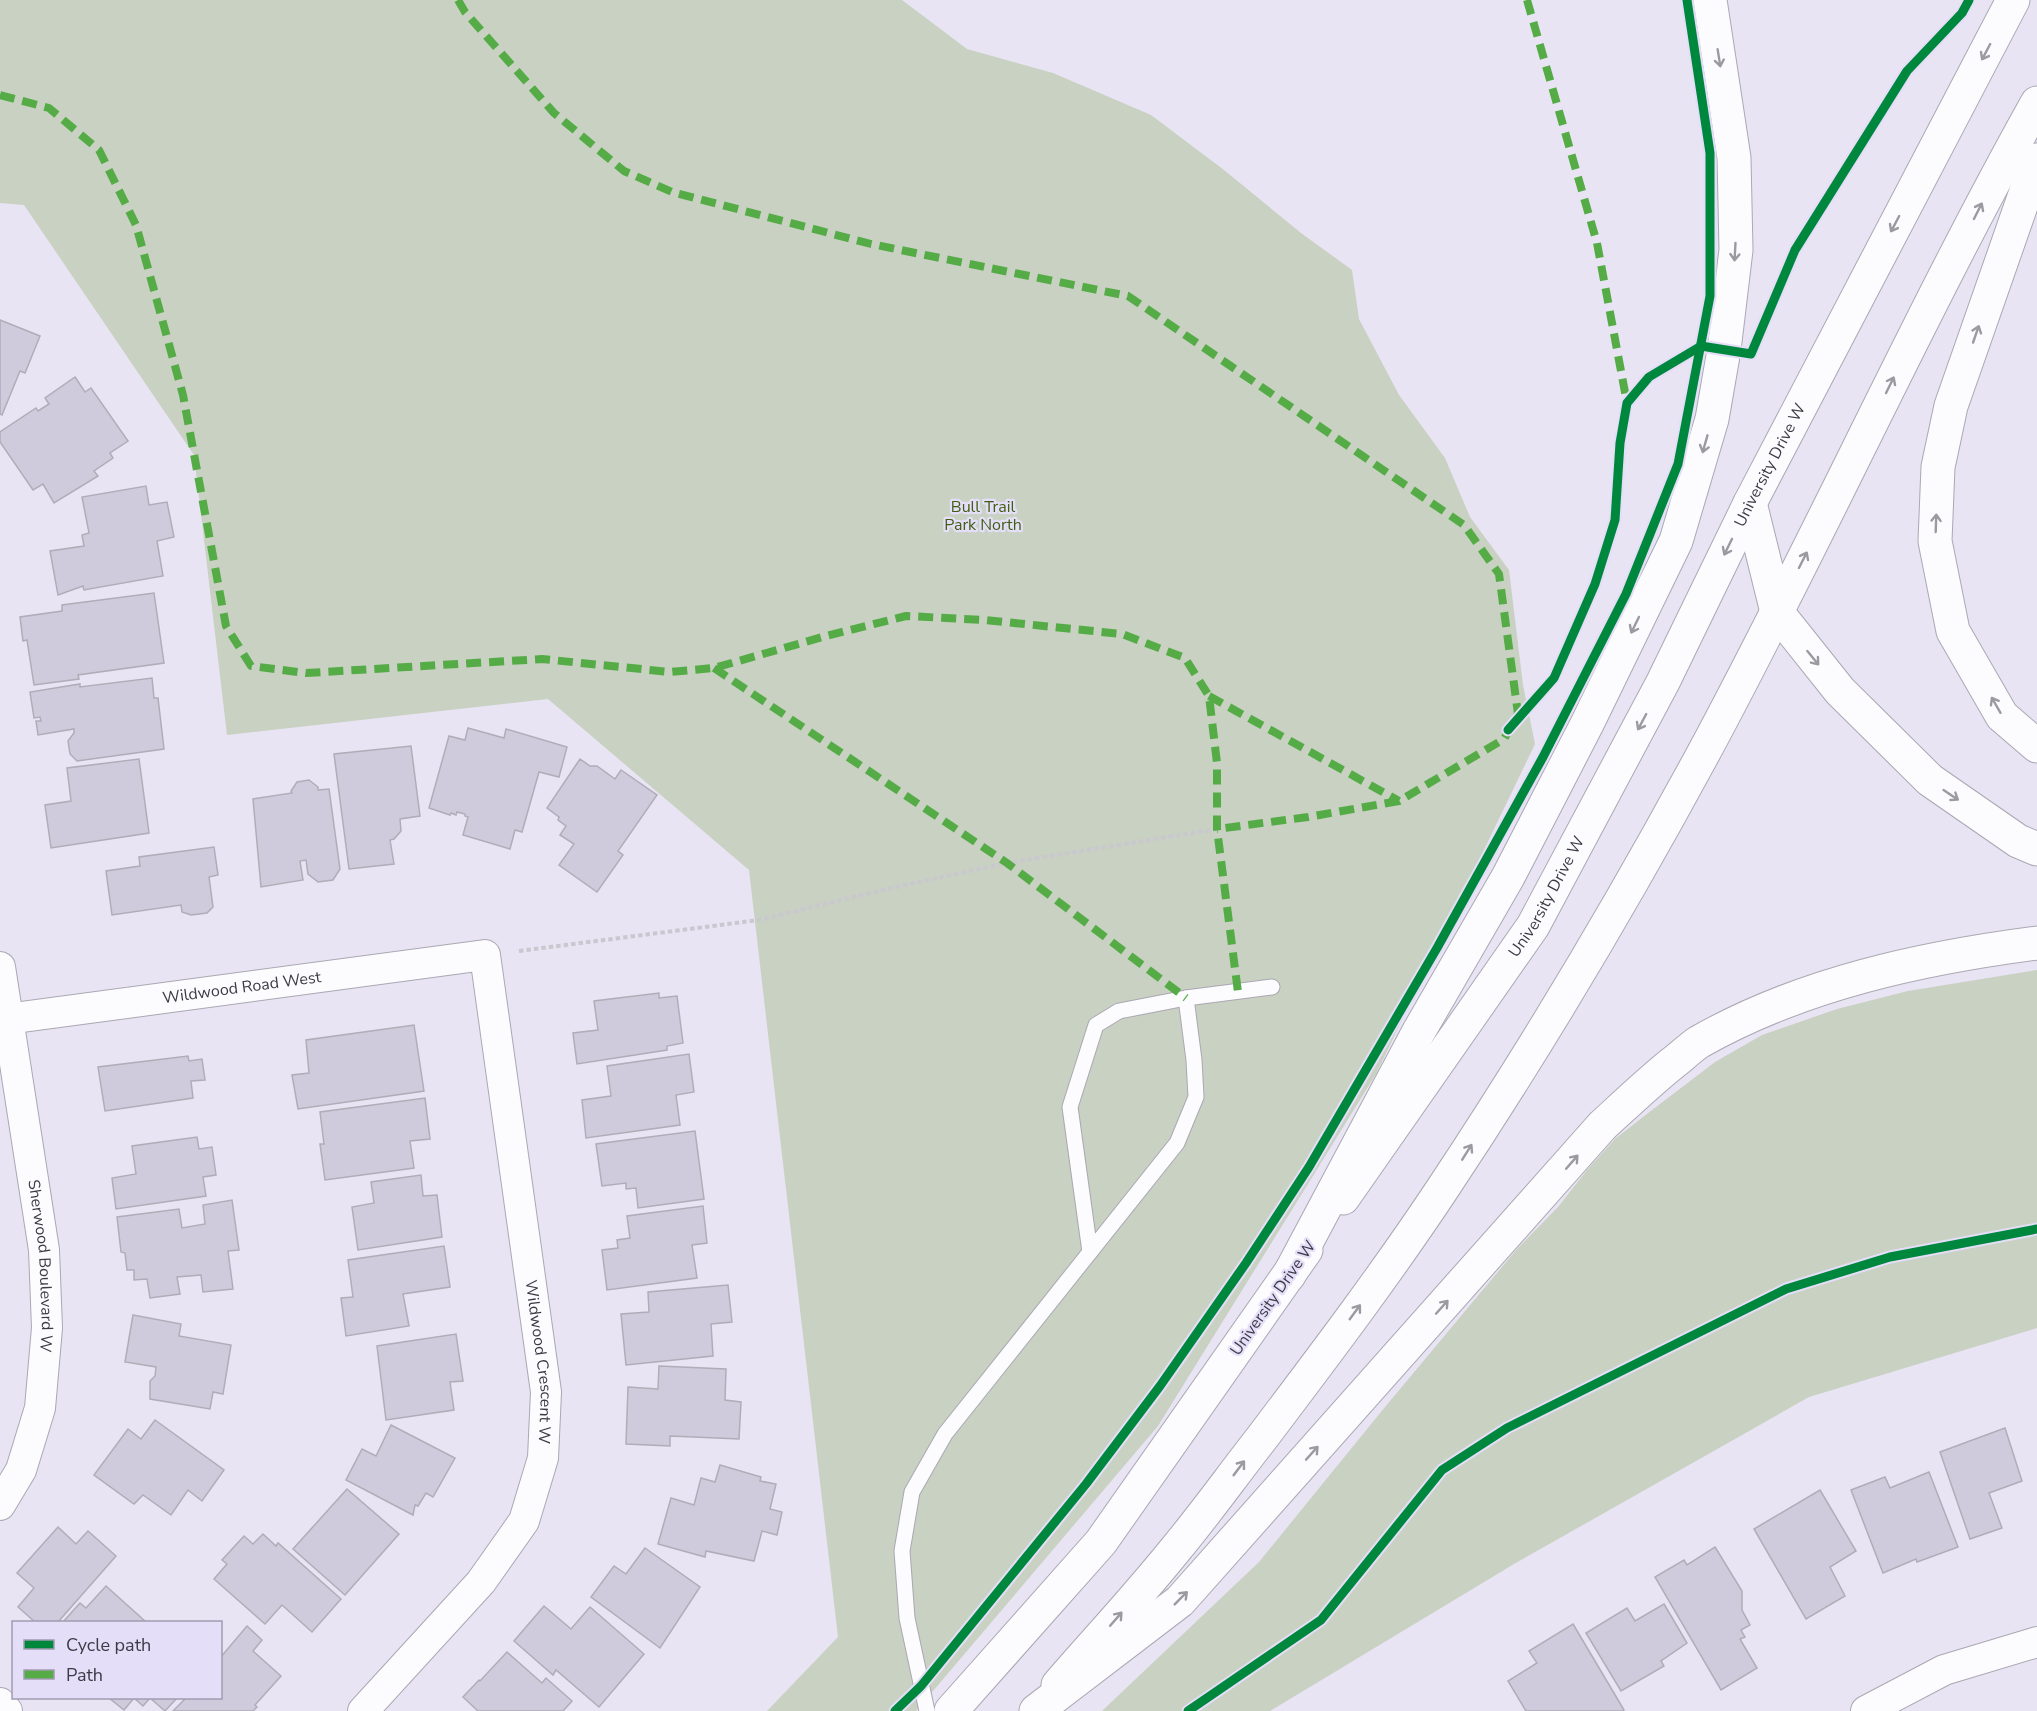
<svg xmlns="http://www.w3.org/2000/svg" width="2037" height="1711" viewBox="0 0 2037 1711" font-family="'Nunito Sans',sans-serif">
  <rect width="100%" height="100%" fill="#e8e4f3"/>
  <g fill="#c8d1c2">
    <path d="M 0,0 L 902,0 L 967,49 L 1053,73 L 1151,115 L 1224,170 L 1301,233 L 1352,270 L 1359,319 L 1399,395 L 1445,458 L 1470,517 L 1509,570 L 1523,685 L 1535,744 L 1376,1074 L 1158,1426 L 916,1711 L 767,1711 L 838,1637 L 749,870 L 548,699 L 227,735 L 194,455 L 24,205 L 0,203 Z"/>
    <path d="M 2037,970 L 2037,1328 L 1809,1397 L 1514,1564 L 1270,1711 L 1102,1711 L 1259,1562 L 1385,1407 L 1517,1249 L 1558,1207 L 1587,1170 L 1615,1139 L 1643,1117 L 1715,1062 L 1762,1035 L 1837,1009 L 1908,991 Z"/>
  </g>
  <g fill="#cfcbdc" stroke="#b0adb8" stroke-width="1.5">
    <path d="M 0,320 L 40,336 L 25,373 L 20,371 L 2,415 L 0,414 Z"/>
    <path d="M 75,377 L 85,392 L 91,388 L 128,441 L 110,453 L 113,458 L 94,471 L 98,476 L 54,503 L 43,484 L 33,490 L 0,442 L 0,432 L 36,408 L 38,411 L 49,404 L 45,398 Z"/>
    <path d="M 146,486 L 149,505 L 167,502 L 174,537 L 157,541 L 163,576 L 84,590 L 83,586 L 58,595 L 50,551 L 84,546 L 82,535 L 89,533 L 82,497 Z"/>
    <path d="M 154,593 L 164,663 L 78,675 L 79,679 L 34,685 L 27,640 L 23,641 L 20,617 L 62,611 L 62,605 Z"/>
    <path d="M 152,678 L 154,698 L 158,698 L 164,749 L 77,761 L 70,754 L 68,741 L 74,733 L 74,729 L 38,735 L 36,721 L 41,721 L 40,717 L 34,718 L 30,692 L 80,684 L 80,687 Z"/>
    <path d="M 468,728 L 504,738 L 506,729 L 567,747 L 559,777 L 539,772 L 522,832 L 515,830 L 510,849 L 463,835 L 468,817 L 465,816 L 465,814 L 457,812 L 456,815 L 451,813 L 450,815 L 429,808 L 449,736 L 465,740 Z"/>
    <path d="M 411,746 L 420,816 L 400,819 L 401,831 L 394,839 L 390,840 L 394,864 L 349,869 L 334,754 Z"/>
    <path d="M 139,759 L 149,833 L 51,848 L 45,805 L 71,801 L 67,768 Z"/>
    <path d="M 580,759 L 590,766 L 597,766 L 615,779 L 621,770 L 657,795 L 618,851 L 623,855 L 597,892 L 559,865 L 574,844 L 560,835 L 566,826 L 558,820 L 559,817 L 547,808 Z"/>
    <path d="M 309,780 L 318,787 L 318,790 L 329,789 L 340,869 L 333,880 L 318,882 L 308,874 L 306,860 L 300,861 L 303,880 L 261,887 L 253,799 L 292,793 L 291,791 L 297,782 Z"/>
    <path d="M 214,847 L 218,875 L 209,877 L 213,907 L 207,913 L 191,915 L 182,912 L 181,905 L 112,915 L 106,871 L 140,866 L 139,857 Z"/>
    <path d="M 659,993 L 659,998 L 677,996 L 683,1043 L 667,1046 L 667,1050 L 577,1064 L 573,1033 L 598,1030 L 594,1001 Z"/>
    <path d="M 414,1025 L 424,1091 L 298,1109 L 292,1075 L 309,1073 L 306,1040 Z"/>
    <path d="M 689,1054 L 694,1092 L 676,1095 L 680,1125 L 586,1138 L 582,1100 L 611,1096 L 607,1066 Z"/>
    <path d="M 188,1056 L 189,1061 L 202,1059 L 205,1080 L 191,1081 L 193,1098 L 105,1111 L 98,1067 Z"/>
    <path d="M 425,1098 L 430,1139 L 410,1141 L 414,1168 L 325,1180 L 320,1144 L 324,1144 L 320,1112 Z"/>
    <path d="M 695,1131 L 704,1199 L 638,1208 L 636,1188 L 626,1189 L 626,1183 L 602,1186 L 596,1144 Z"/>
    <path d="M 197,1137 L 199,1149 L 212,1147 L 216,1175 L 203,1177 L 206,1196 L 116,1209 L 112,1178 L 136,1174 L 132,1146 Z"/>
    <path d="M 421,1175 L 423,1196 L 437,1195 L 442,1237 L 358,1250 L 352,1207 L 374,1203 L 371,1182 Z"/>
    <path d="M 232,1200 L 239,1250 L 228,1251 L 233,1289 L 203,1292 L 201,1275 L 177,1277 L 180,1294 L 150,1298 L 147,1279 L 134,1280 L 134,1270 L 127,1270 L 125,1253 L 121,1252 L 117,1217 L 179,1209 L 182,1228 L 205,1224 L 203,1205 Z"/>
    <path d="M 703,1206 L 707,1243 L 692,1245 L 697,1278 L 607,1290 L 602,1250 L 618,1248 L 617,1240 L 630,1238 L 627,1216 Z"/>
    <path d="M 444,1246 L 450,1287 L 403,1294 L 409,1326 L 346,1336 L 341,1298 L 353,1297 L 348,1260 Z"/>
    <path d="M 728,1285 L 732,1322 L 711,1324 L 713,1356 L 626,1365 L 621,1314 L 649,1312 L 648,1292 Z"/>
    <path d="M 133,1315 L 181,1324 L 179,1336 L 231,1345 L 223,1394 L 213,1392 L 210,1409 L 150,1399 L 150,1381 L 155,1376 L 156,1367 L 125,1362 Z"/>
    <path d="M 456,1334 L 463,1381 L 450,1382 L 454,1410 L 386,1420 L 377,1346 Z"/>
    <path d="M 659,1366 L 726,1369 L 725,1400 L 741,1402 L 739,1439 L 670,1436 L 670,1446 L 626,1444 L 628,1387 L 658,1389 Z"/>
    <path d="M 155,1420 L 224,1470 L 202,1501 L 188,1490 L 171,1515 L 143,1495 L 134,1504 L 94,1475 L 128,1429 L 141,1439 Z"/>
    <path d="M 391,1425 L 455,1458 L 433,1497 L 426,1493 L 418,1506 L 415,1505 L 413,1515 L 346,1480 L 362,1449 L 376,1456 Z"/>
    <path d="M 2005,1428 L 2022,1481 L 1989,1493 L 2002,1528 L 1970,1539 L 1940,1452 Z"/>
    <path d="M 720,1465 L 761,1477 L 760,1481 L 776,1484 L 770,1509 L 782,1512 L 777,1535 L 762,1531 L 754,1561 L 706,1551 L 705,1557 L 658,1544 L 671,1498 L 694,1505 L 701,1478 L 715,1482 Z"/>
    <path d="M 1929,1472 L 1958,1547 L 1917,1562 L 1916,1559 L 1883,1573 L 1851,1490 L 1885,1477 L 1890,1488 Z"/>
    <path d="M 347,1489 L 399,1534 L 345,1595 L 293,1549 Z"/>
    <path d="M 1820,1490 L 1856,1551 L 1830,1567 L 1845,1596 L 1806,1619 L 1754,1529 Z"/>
    <path d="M 58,1527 L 76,1544 L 88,1531 L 116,1556 L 58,1622 L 35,1622 L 18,1607 L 34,1588 L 17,1573 Z"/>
    <path d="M 263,1534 L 276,1546 L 278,1543 L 341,1599 L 312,1632 L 282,1605 L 265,1624 L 214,1579 L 227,1564 L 222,1560 L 244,1536 L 253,1544 Z"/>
    <path d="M 1715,1547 L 1742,1591 L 1742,1610 L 1750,1625 L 1741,1630 L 1745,1637 L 1740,1639 L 1757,1668 L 1721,1690 L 1655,1577 L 1684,1560 L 1687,1565 Z"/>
    <path d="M 645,1548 L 700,1587 L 660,1648 L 591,1597 L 614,1566 L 626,1574 Z"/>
    <path d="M 106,1586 L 146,1622 L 63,1622 L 80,1603 L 86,1608 Z"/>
    <path d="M 1664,1604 L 1687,1643 L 1661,1661 L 1664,1666 L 1621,1691 L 1586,1633 L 1627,1608 L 1635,1621 Z"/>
    <path d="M 544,1606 L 571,1629 L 590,1607 L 644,1654 L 599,1707 L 556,1670 L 553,1675 L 514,1641 Z"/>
    <path d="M 1573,1624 L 1624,1710 L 1623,1711 L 1526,1711 L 1508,1681 L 1537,1663 L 1529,1651 Z"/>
    <path d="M 247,1626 L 262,1640 L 253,1651 L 281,1676 L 255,1705 L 257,1707 L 253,1711 L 173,1711 L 186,1698 L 220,1698 L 220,1658 Z"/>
    <path d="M 507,1652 L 542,1683 L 546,1678 L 572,1701 L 563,1711 L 478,1711 L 463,1697 L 479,1680 L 480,1681 Z"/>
    <path d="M 109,1698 L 177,1698 L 165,1711 L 150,1698 L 143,1706 L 134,1698 L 124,1710 Z"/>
  </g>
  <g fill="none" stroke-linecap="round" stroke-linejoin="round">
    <defs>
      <g id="lane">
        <path d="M 1090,1252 L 1070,1107 L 1096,1025 L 1119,1011 L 1186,998 L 1272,987"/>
        <path d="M 927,1711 L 907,1618 L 902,1551 L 912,1492 L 945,1434 L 1177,1143 L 1196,1097 L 1194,1060 L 1186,998"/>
      </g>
      <g id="street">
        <path id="s1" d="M 0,967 L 44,1250 L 47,1328 L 40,1408 L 21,1470 L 0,1505"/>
        <path id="s2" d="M 0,1020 L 485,955 L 546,1392 L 543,1458 L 524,1521 L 481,1582 L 363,1711"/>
        <path d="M 0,1703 L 7,1711"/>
        <path d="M 1866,1711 L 1944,1670 L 2037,1642"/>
      </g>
      <g id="primary">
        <path id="s3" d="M 1343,1198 L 1533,926 L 1663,682 L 1750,503 L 2013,0"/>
        <path d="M 1058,1685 C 1097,1640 1138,1596 1175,1550 C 1205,1514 1232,1476 1261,1439 C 1323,1357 1386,1274 1443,1188 C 1536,1048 1623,902 1703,754 C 1819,539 1918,316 2037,103"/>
        <path d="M 951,1711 L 1101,1542 L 1306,1250"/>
      </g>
      <g id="highway">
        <path d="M 2037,160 L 1951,406 L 1938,467 L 1935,541 L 1953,631 L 2002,716 L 2037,746"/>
        <path d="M 1750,503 L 1777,612 L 1840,691 L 1930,780 L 2018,841 L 2037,849"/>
        <path d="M 1289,1275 L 1419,1031 L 1508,877 L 1587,724 L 1676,541 L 1712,419 L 1724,350 L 1736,250 L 1734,158 L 1710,0"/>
        <path d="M 1036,1711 L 1180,1601 L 1602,1126 C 1626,1104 1649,1082 1674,1062 C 1682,1056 1690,1048 1699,1042 C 1801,984 1921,958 2037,943"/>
      </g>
    </defs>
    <use href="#lane" stroke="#aaa8b3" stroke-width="17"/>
    <use href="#street" stroke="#aaa8b3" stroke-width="32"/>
    <use href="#primary" stroke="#aaa8b3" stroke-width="35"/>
    <use href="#highway" stroke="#aaa8b3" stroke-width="35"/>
    <path stroke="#c9c8ce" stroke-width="4" stroke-dasharray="4.5 3" stroke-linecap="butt" d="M 519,951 L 759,920 L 887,889 L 1007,863 L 1217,829"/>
    <use href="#lane" stroke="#fcfbfd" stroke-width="15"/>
    <use href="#street" stroke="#fcfbfd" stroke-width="30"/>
    <use href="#primary" stroke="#fcfbfd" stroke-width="33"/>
    <use href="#highway" stroke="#fcfbfd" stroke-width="33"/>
    <g stroke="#55ac47" stroke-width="8" stroke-dasharray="15 8" stroke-linecap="butt">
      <path d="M 458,0 L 465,12 L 554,113 L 624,171 L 672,192 L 871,244 L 1128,296 L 1464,525 L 1499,574 L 1518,714 L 1504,739 L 1399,801 L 1308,817 L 1217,829"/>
      <path d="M 1527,0 L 1597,243 L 1627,403"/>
      <path d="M 0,95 L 49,108 L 99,150 L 136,225 L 183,395 L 226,626 L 251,666 L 306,673 L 542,659 L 670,672 L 714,668 L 826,636 L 906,616 L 985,620 L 1122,634 L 1185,658 L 1209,696 L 1217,763 L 1217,829 L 1238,992"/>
      <path d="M 714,668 L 1007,863 L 1186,998"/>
      <path d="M 1209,696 L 1399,801"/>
    </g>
    <defs>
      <g id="cycleway">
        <path d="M 1508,730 L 1554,678 L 1595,584 L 1615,520 L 1620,443 L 1627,403 L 1649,377 L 1701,346 L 1751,354 L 1795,250 L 1907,71 L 1962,13 L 1969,0"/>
        <path d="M 895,1711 L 921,1686 L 1086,1484 L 1160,1386 L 1246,1263 L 1309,1167 L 1437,948 L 1543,757 L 1626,594 L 1678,464 L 1710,296 L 1710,153 L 1687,0"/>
        <path d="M 1188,1711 L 1321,1620 L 1442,1470 L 1507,1428 L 1786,1289 L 1890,1257 L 2037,1229"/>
      </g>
    </defs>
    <use href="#cycleway" stroke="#e4def9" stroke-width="13"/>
    <use href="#cycleway" stroke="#00873e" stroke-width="9"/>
  </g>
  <defs><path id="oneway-shaft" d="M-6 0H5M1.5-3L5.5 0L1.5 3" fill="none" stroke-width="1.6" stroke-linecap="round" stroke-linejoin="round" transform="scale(1.5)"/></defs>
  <g stroke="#9c9aa1">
    <use href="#oneway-shaft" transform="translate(1986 52) rotate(118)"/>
    <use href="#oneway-shaft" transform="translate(1719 58) rotate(81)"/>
    <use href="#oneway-shaft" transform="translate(1978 211) rotate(-63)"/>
    <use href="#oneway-shaft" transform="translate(1895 224) rotate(118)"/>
    <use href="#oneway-shaft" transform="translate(1735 252) rotate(93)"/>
    <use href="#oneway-shaft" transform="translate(1976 334) rotate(-71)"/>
    <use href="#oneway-shaft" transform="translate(1890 385) rotate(-64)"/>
    <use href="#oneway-shaft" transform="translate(1705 444) rotate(106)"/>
    <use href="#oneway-shaft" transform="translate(1936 523) rotate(-88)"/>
    <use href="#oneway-shaft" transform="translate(1728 547) rotate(116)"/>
    <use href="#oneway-shaft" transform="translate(1803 560) rotate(-63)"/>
    <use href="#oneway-shaft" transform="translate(1635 625) rotate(116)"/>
    <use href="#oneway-shaft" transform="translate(1813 658) rotate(51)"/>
    <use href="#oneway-shaft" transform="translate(1996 705) rotate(-120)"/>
    <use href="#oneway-shaft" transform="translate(1642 722) rotate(118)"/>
    <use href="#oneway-shaft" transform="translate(1951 795) rotate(34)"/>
    <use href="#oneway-shaft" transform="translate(1467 1152) rotate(-58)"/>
    <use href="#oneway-shaft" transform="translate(1572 1162) rotate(-49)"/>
    <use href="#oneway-shaft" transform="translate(1442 1307) rotate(-48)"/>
    <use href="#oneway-shaft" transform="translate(1355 1312) rotate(-54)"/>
    <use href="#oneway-shaft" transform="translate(1312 1453) rotate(-48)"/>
    <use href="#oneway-shaft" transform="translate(1239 1468) rotate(-53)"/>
    <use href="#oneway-shaft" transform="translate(1181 1598) rotate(-45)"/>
    <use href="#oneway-shaft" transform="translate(1116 1619) rotate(-49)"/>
  </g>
  <g text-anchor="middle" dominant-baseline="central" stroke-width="4.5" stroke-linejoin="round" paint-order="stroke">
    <g font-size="16" fill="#3d3a45" stroke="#e4def9">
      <text stroke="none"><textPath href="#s3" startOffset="850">University Drive W</textPath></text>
      <text stroke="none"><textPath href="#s3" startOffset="364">University Drive W</textPath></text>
      <text stroke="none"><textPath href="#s2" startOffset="244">Wildwood Road West</textPath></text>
      <text stroke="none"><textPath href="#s1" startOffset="302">Sherwood Boulevard W</textPath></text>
      <text transform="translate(1273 1298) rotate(-55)">University Drive W</text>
      <text stroke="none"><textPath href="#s2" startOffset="900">Wildwood Crescent W</textPath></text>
    </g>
    <g font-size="16" fill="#415f0f" stroke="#e4def9">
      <text x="983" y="507">Bull Trail<tspan x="983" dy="18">Park North</tspan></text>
    </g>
  </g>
  <rect x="12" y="1621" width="210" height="78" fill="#e4def9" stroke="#a19cb1" stroke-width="1.5"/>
  <rect x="24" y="1640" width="30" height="9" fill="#00873e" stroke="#a19cb1" stroke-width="1.5"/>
  <text x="66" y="1651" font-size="18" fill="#3d3a45">Cycle path</text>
  <rect x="24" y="1670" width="30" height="9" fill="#55ac47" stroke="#a19cb1" stroke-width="1.5"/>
  <text x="66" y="1681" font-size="18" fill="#3d3a45">Path</text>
</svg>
